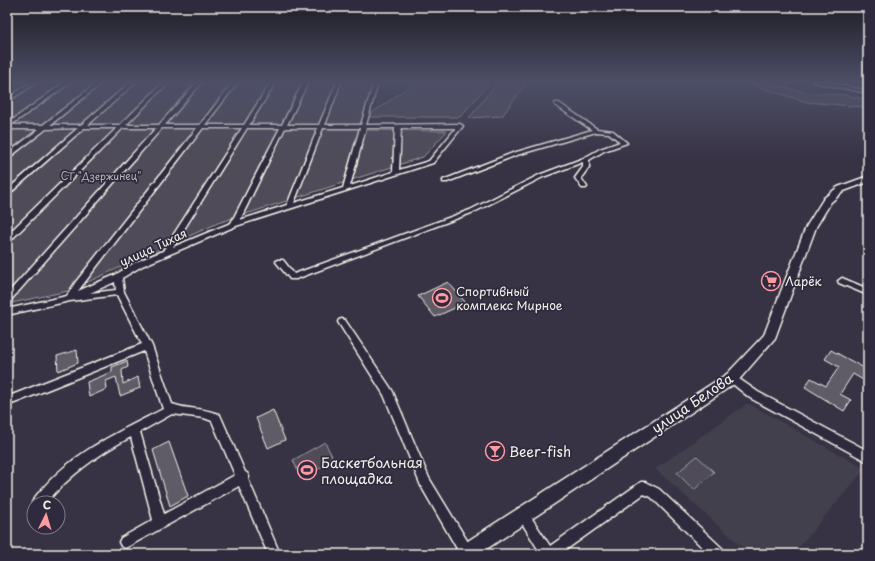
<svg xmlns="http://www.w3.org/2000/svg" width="875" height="561" viewBox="0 0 875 561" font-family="'Playpen Sans',sans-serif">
  <rect width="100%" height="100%" fill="#373244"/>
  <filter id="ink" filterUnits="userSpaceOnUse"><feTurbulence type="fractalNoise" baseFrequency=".025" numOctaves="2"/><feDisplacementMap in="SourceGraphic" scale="8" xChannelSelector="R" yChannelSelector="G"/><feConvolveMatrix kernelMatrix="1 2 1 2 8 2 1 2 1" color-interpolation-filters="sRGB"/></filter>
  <g filter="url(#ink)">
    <path fill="#433f4e" d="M 748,403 L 865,469 L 793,554 L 750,554 L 655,469 Z"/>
    <g fill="#504b59" stroke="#a29ea0">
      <path d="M 7,82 L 373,82 L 360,130 L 447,131 L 423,157 L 218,223 L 68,291 L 7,304 Z"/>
      <path d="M 416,82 L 490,82 L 460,117 L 366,117 Z"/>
      <path d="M 498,82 L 526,84 L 502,116 L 469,118 Z"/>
      <path d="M 743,82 L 761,82 L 805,92 L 846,95 L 868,100 L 868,103 L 863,107 L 807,102 Z"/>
      <path d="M 325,442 L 334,460 L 301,479 L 293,460 Z"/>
      <path d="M 697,456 L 714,472 L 694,490 L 677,473 Z"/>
    </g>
    <g fill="#5f5c67" stroke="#f4f1e8">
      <path d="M 448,282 L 466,303 L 435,317 L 418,296 Z"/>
      <path d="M 77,350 L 78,363 L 58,371 L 57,356 Z"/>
      <path d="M 831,350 L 868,370 L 863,380 L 853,374 L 840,394 L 851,400 L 844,411 L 805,387 L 811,378 L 826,386 L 839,367 L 825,359 Z"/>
      <path d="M 127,361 L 128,367 L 122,370 L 123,384 L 138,377 L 140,388 L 120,396 L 116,377 L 106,381 L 107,389 L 89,397 L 87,382 L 112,372 L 112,367 Z"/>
      <path d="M 273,410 L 285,440 L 268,448 L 256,418 Z"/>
      <path d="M 169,442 L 188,496 L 170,506 L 153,450 Z"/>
    </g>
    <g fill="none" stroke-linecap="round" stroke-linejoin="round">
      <defs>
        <g id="minor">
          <path d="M 31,82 L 37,82 L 7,102 L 7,99 Z"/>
          <path d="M 65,82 L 71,82 L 11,125 L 43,125 L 98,82 L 103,82 L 50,125 L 81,125 L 131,82 L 136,82 L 88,125 L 120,125 L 164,82 L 169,82 L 126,125 L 159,125 L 197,82 L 202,82 L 165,125 L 200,125 L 233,82 L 238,82 L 205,125 L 244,125 L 271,82 L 276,82 L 249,125 L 282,125 L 303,82 L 308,82 L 287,125 L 319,125 L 337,82 L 341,82 L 325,125 L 361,125 L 374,82 L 378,82 L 366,125 L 460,124 L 463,126 L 433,163 L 236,226 L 142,266 L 122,278 L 124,292 L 152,346 L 172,404 C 188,410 203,407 220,415 L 245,472 L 247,473 L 249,477 L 248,479 L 280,554 L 268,554 L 239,486 L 129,546 L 125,548 L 121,546 L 119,542 L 121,538 L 153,520 L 131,437 C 98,454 70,475 46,503 L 34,503 L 34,507 L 32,503 C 34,497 39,493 43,488 C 75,451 121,431 163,409 L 144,351 L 7,406 L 7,397 L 142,344 L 117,295 L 70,301 L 7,315 L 7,309 L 67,296 L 75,283 L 197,128 L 162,128 L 10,301 L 7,302 L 7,294 L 156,128 L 123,128 L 10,241 L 7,241 L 7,235 L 117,128 L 84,128 L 9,194 L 7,195 L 7,190 L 78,128 L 46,129 L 7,159 L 7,154 L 39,129 L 7,129 L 7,124 ZM 203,128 L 242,128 L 163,251 L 136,262 L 115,275 L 78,291 ZM 247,128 L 280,128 L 231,223 L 173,247 ZM 285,128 L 318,128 L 287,205 L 240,220 ZM 323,128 L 360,128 L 343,188 L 294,203 ZM 366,128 L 395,128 L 393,172 L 350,186 ZM 401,128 L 456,128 L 429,161 L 399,170 ZM 115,282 L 116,290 L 90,293 ZM 172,414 L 204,418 L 212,421 L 235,475 L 164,514 L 140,432 Z"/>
          <path d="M 813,82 L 825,82 L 868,91 L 868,93 Z"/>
          <path d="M 555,103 L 559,103 L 597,129 L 613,131 L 627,143 L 604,151 L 589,160 L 589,167 L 581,178 L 587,187 L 586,188 L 582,188 L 575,178 L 583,167 L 583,162 L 543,177 L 474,212 L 296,279 L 290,279 L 276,262 L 277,260 L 283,260 L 294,274 L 470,210 L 539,175 L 584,158 L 600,149 L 620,142 L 609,133 L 596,132 L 517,155 L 447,182 L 443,182 L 443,180 L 513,153 L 592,130 L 555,105 Z"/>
          <path d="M 842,278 L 868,289 L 868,295 L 839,283 L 838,281 Z"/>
          <path d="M 342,319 L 345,320 L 392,390 L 429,478 L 471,547 L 472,552 L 472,554 L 460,554 L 421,486 L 384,395 L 338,322 L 339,320 Z"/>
          <path d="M 732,374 L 758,392 L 868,451 L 868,462 L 750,398 L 729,381 L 727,378 L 729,375 Z"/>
          <path d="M 641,482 L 645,482 L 659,489 L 723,549 L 724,554 L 709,554 L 651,497 L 644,494 L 560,554 L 541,554 L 517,515 L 519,511 L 523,509 L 527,511 L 550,546 Z"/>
        </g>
        <path id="major" d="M 868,176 L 868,182 L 844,191 L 831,202 L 816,227 L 775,338 L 737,382 L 479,554 L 454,554 L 457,548 L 727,374 L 764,335 L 806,227 L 824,198 L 838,187 Z"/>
      </defs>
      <use href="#minor" stroke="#f4f1e8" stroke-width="3"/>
      <use href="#major" stroke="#f4f1e8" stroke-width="3"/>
      <use href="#minor" fill="#2f2a3d" fill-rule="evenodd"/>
      <use href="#major" fill="#2f2a3d" fill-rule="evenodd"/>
    </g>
  </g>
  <linearGradient id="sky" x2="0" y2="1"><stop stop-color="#1e1c25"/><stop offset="0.51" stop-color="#4d4f67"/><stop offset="1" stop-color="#4d4f67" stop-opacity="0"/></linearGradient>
  <rect width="875" height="161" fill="url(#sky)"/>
  <defs>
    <symbol id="supermarket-ring" viewBox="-11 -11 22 22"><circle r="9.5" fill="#2f2a3d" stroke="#ff9aa2" stroke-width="1.5"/><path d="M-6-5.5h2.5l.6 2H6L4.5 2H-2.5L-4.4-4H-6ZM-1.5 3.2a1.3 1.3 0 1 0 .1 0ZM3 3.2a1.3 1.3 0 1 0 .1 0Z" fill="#ff9aa2"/></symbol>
    <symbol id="stadium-ring" viewBox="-11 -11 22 22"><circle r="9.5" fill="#2f2a3d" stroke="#ff9aa2" stroke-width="1.5"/><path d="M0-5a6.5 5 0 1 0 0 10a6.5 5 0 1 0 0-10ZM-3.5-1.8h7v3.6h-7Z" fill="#ff9aa2"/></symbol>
    <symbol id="bar-ring" viewBox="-11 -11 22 22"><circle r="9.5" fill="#2f2a3d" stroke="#ff9aa2" stroke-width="1.5"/><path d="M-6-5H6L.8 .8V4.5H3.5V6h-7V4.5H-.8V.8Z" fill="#ff9aa2"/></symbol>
  </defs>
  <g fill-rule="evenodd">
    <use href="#supermarket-ring" x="760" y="270" width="22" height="22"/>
    <use href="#stadium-ring" x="431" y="287" width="22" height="22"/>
    <use href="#bar-ring" x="484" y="440" width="22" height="22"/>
    <use href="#stadium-ring" x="296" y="459" width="22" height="22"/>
  </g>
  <g text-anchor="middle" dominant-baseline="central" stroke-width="3.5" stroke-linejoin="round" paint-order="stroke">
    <g font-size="10" fill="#bbb7b6" stroke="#2f2a3d">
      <text x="101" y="175">СТ "Дзержинец"</text>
    </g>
    <g font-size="12" fill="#f4f1e8" stroke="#2f2a3d">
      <text transform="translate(153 247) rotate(-25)">улица Тихая</text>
    </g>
    <g font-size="12" fill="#f4f1e8" stroke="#2f2a3d" text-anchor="start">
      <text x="785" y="281">Ларёк</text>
      <text x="456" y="291">Спортивный<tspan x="456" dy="14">комплекс Мирное</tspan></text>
    </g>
    <g font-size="14" fill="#f4f1e8" stroke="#2f2a3d">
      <text transform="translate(692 403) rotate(-34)">улица Белова</text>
    </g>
    <g font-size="14" fill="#f4f1e8" stroke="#2f2a3d" text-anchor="start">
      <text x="509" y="451">Beer-fish</text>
      <text x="321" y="462">Баскетбольная<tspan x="321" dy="16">площадка</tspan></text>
    </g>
  </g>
  <rect width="875" height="561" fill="none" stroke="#2f2a3d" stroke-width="24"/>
  <rect x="12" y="12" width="851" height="537" fill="none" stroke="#f4f1e8" stroke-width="1.5" filter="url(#ink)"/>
  <g transform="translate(46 515) rotate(5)"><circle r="19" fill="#2f2a3d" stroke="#7e7a81"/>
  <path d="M0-3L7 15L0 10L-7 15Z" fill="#ff9aa2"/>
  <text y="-6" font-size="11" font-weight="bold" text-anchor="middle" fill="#f4f1e8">С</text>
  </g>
</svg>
